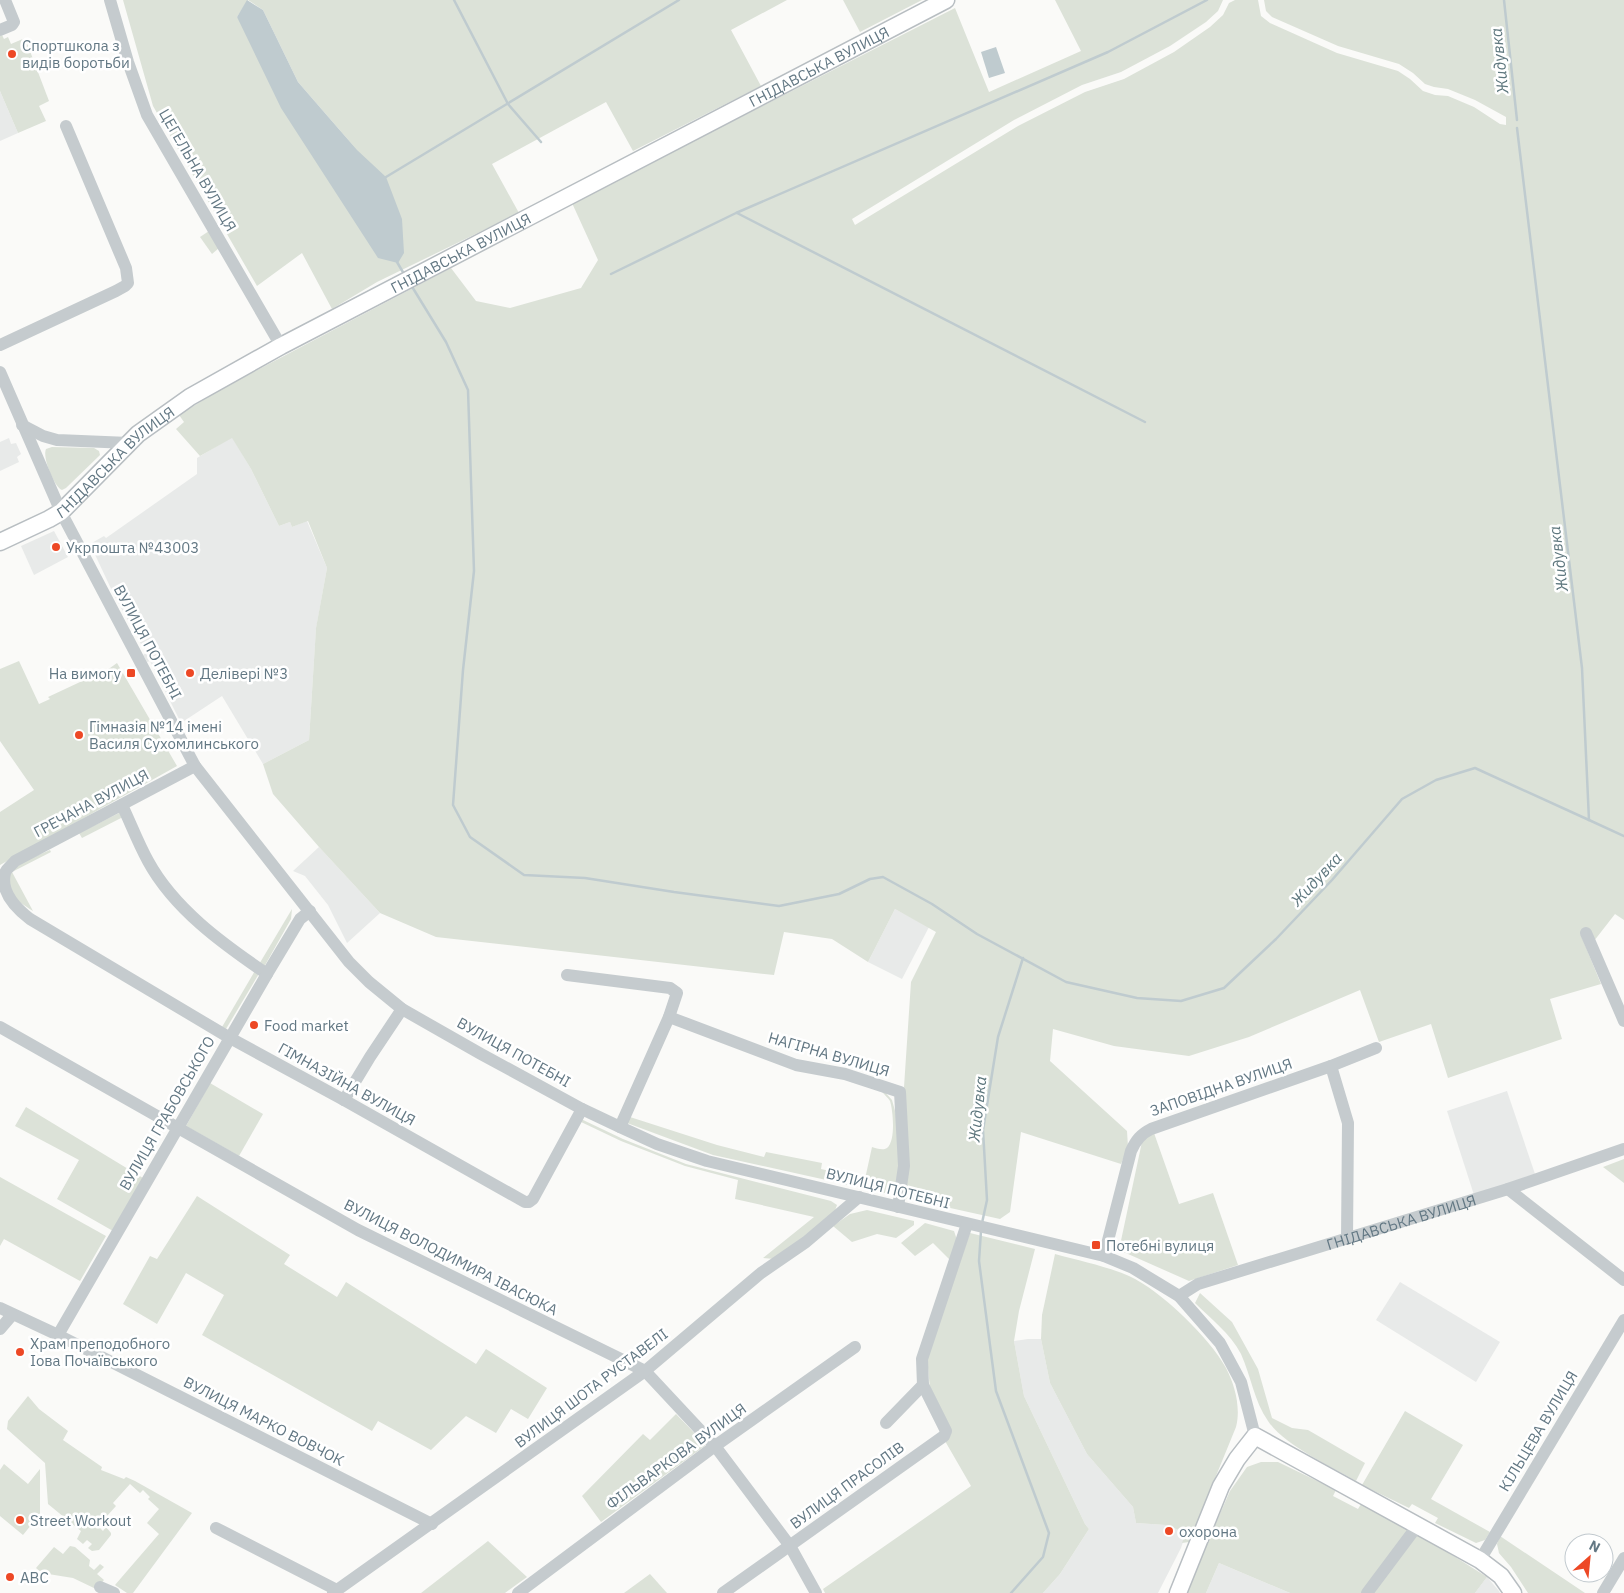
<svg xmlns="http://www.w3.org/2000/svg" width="1624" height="1593" viewBox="0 0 1624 1593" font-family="'IBM Plex Sans',sans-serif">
  <rect width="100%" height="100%" fill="#fafaf8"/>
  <g fill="#e8eae9">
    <path d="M 0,91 L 18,133 L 0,141 Z"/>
    <path d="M 232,437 L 251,469 L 279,526 L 290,522 L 292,527 L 307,521 L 327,568 L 316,629 L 309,740 L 263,764 L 222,696 L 181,723 L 150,661 L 147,662 L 143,655 L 146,653 L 114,595 L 90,544 L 104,536 L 106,538 L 197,474 L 197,458 Z"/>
    <path d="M 9,438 L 11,444 L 16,443 L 21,454 L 17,457 L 19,462 L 0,471 L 0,442 Z"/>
    <path d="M 54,531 L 68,557 L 34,575 L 21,546 Z"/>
    <path d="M 319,847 L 380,913 L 347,943 L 328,905 L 305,876 L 293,871 Z"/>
    <path d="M 895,909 L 929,927 L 902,979 L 868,962 Z"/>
    <path d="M 1507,1091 L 1535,1174 L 1474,1195 L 1447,1111 Z"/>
    <path d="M 1400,1282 L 1500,1342 L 1476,1382 L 1376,1320 Z"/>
    <path d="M 1028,1339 L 1041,1339 L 1050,1383 L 1087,1454 L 1133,1507 L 1136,1523 L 1166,1525 L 1186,1533 L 1181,1548 L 1158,1593 L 1043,1593 L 1060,1574 L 1089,1529 L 1085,1524 L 1024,1396 L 1014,1341 Z"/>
    <path d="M 1219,1563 L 1290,1593 L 1206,1593 Z"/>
    <path d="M 1487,1577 L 1499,1591 L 1500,1593 L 1475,1593 Z"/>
  </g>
  <g fill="#dce2d8">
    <path d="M 123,0 L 248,0 L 237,17 L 357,150 L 298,82 L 263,10 L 248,0 L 787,0 L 731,30 L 761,86 L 633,151 L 606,102 L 492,164 L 519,213 L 377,282 L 332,309 L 302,253 L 257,286 L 153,106 Z"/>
    <path d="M 843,0 L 922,0 L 860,32 Z"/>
    <path d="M 1055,0 L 1223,0 L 1218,11 L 1206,22 L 1170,46 L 1121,72 L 1082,85 L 1014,120 L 852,219 L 855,225 L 1018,126 L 1085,92 L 1124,79 L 1174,52 L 1210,27 L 1223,15 L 1229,3 L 1235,0 L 1258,0 L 1261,16 L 1270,23 L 1337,53 L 1398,71 L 1410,79 L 1423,91 L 1435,95 L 1448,96 L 1474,107 L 1500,124 L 1506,125 L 1506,117 L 1475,100 L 1448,89 L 1434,87 L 1425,84 L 1413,73 L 1399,64 L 1338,46 L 1272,17 L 1266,11 L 1264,0 L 1624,0 L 1624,920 L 1615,914 L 1594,941 L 1588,929 L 1580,933 L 1601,984 L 1550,999 L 1562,1039 L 1448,1078 L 1431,1024 L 1379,1042 L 1360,990 L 1249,1037 L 1189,1056 L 1114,1046 L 1053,1029 L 1050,1061 L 1127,1131 L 1128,1147 L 1121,1164 L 1021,1132 L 1010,1212 L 1000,1219 L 905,1198 L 909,1166 L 904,1087 L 911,982 L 936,932 L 895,909 L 868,962 L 832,939 L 784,932 L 774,975 L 436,937 L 380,913 L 319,847 L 273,794 L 263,764 L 309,740 L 316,628 L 327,568 L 308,521 L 292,527 L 290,522 L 279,526 L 251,469 L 232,438 L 200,456 L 176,429 L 184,422 L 179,415 L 223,388 L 451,268 L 476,301 L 510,308 L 581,288 L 598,260 L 572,203 L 955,8 L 989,92 L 1081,51 Z"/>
    <path d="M 2,35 L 4,39 L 8,37 L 11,44 L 25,38 L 49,101 L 39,106 L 46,121 L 18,133 L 0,91 L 0,36 Z"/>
    <path d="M 209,231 L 219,248 L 212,254 L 200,237 Z"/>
    <path d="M 52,447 L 94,448 L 99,451 L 100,455 L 66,488 L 62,490 C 54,487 42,457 46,449 Z"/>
    <path d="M 19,661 L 39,704 L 50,699 L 48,697 L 110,668 L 117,663 L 177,766 L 0,865 L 0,812 L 34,790 L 0,741 L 0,669 Z"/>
    <path d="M 121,812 L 123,817 L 82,838 L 79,833 Z"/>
    <path d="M 50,850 L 51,852 L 12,872 L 33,911 C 13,898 10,897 9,873 L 17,864 Z"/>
    <path d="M 292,909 L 291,919 L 264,967 L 258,966 Z"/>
    <path d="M 256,969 L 260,972 L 226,1029 L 222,1027 Z"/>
    <path d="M 210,1083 L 263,1114 L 239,1156 L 186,1126 Z"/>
    <path d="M 883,1090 L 892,1100 L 897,1118 L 900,1166 L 894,1195 L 713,1155 L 627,1123 L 630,1117 L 717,1145 L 764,1157 L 766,1152 L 822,1163 L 821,1169 L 865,1179 L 872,1147 C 876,1148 883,1151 887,1148 C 896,1141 893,1110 890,1101 C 888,1098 884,1094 882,1092 Z"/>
    <path d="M 26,1107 L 143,1178 L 113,1231 L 57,1199 L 79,1160 L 15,1126 Z"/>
    <path d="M 581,1119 L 623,1139 L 686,1164 L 831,1201 L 837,1205 L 833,1216 L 774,1259 L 763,1258 L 814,1217 L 735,1199 L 738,1180 L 685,1166 L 621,1141 L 579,1121 Z"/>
    <path d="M 1154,1133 L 1179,1204 L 1213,1193 L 1238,1265 L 1189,1281 L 1119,1250 L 1143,1137 Z"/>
    <path d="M 1624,1159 L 1624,1183 L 1603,1167 Z"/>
    <path d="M 0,1177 L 106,1236 L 80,1281 L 4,1239 L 0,1246 Z"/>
    <path d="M 197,1196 L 290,1255 L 284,1264 L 337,1297 L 346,1282 L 476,1364 L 486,1349 L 547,1388 L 528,1419 L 511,1409 L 496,1433 L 466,1416 L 431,1450 L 378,1421 L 372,1431 L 202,1335 L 224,1295 L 186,1273 L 157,1324 L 123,1304 L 150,1256 L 157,1259 Z"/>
    <path d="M 867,1210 L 914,1221 L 914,1225 L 896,1238 L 877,1234 L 852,1242 L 833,1226 L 850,1214 Z"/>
    <path d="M 925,1223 L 954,1231 L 957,1240 L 950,1260 L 933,1243 L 915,1256 L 901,1243 Z"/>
    <path d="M 970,1233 L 1035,1249 L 1019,1311 L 1014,1341 L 1024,1396 L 1085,1524 L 1089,1529 L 1060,1574 L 1043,1593 L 825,1593 L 823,1589 L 971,1486 L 945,1441 L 930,1389 L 927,1357 Z"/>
    <path d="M 1055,1254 C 1080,1261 1106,1266 1129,1276 C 1160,1290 1210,1338 1226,1368 C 1235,1385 1241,1408 1236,1427 L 1189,1542 L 1182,1543 L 1186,1533 L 1166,1525 L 1136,1523 L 1133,1507 L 1087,1454 L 1050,1383 L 1041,1339 L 1042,1315 Z"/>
    <path d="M 1200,1293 L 1232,1322 L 1258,1369 L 1272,1418 L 1292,1428 L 1308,1430 L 1365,1463 L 1356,1481 C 1330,1466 1284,1445 1268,1421 C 1254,1401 1251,1376 1241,1354 C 1231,1334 1210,1318 1195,1303 Z"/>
    <path d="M 28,1396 L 39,1409 L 68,1431 L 63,1440 L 102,1467 L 101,1470 L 124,1479 L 126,1477 L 135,1481 L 192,1513 L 133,1593 L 127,1593 L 115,1585 L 159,1534 L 147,1523 L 159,1509 L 148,1499 L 150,1497 L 143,1490 L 140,1493 L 130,1484 L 113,1503 L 116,1506 L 98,1526 L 103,1531 L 106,1527 L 111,1533 L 111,1535 L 99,1550 L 92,1551 L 88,1548 L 92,1544 L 87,1540 L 83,1544 L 77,1539 L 81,1531 L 48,1504 L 45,1463 L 7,1429 L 8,1421 Z"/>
    <path d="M 1405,1411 L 1463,1445 L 1431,1499 L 1490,1532 L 1485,1540 L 1476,1543 L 1435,1523 L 1438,1518 L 1412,1504 L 1409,1508 L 1362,1485 Z"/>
    <path d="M 676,1414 L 706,1445 L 601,1522 L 582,1496 L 643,1434 L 650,1440 Z"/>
    <path d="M 1261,1462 L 1278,1462 L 1336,1490 L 1333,1496 L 1358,1509 L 1361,1504 L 1410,1529 L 1362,1593 L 1290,1593 L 1219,1563 L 1206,1593 L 1185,1593 L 1230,1491 L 1247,1467 Z"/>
    <path d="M 4,1464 L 28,1484 L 40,1469 L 40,1514 L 23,1535 L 0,1516 L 0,1470 Z"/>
    <path d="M 1417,1533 L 1487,1577 L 1475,1593 L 1373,1593 Z"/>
    <path d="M 1500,1536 L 1585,1593 L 1528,1593 L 1511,1567 L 1498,1552 L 1499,1553 L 1497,1544 Z"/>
    <path d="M 488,1541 L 527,1577 L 505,1593 L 421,1593 Z"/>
    <path d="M 70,1546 L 75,1547 L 90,1560 L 89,1566 L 94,1570 L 100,1564 L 104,1567 L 97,1574 L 104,1580 L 96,1589 L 73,1578 L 42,1573 L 36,1568 L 54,1547 L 63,1554 Z"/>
    <path d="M 650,1574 L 667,1593 L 624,1593 Z"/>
  </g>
  <g fill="#bfcbcf">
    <path d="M 247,0 L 263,10 L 298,82 L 357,150 L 386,177 L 402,219 L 404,253 L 398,263 L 378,258 L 281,108 L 237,17 Z"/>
    <path d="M 996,47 L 1005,73 L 989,78 L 981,52 Z"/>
  </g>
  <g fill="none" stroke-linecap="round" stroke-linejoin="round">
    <g stroke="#bfcbcf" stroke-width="2.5">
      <path d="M 454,0 L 508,104 L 541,142"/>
      <path d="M 1504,0 L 1517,120"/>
      <path d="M 386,177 L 679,0"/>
      <path d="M 737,213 L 1145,422"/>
      <path d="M 397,262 L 404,274"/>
      <path d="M 611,274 L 736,213 L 1108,52 L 1207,0"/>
      <path d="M 411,285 L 446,342 L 468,390 L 474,571 L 463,670 L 453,805 L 470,837 L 524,875 L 585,878 L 674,892 L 779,906 L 839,894 L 870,879 L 883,877 L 932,904 L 977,934 L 1066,982 L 1137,998 L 1181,1001 L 1224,988 L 1276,939 L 1332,880 L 1402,799 L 1436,780 L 1475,768 L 1589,820 L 1582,668 L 1517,128"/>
      <path d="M 1589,820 L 1624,836"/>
      <path d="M 982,1223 L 987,1200 L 983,1130 L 998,1037 L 1023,958"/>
      <path d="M 981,1231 L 979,1261 L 996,1391 L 1049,1533 L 1043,1557 L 1011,1593"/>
    </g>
    <defs>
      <g id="major">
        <path id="s2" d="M 0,542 L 49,519 L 61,512 L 138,434 L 190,397 L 281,346 L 946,0"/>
        <path d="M 1178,1593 L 1221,1486 L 1237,1459 L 1255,1436 L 1480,1560 L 1501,1576 L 1513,1593"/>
      </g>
    </defs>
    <use href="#major" stroke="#b8bec2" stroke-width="19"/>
    <g stroke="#c5cbce" stroke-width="12">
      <path d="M 110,0 L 128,62 L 147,115 L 281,346"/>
      <path d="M 0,30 L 12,25 L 14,22 L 5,0"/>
      <path d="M 0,345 L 116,291 L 125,286 L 128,283 L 126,268 L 66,126"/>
      <path d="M 0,372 L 61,512 L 195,766 L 349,962 L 369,982 L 402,1009 L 481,1054 L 582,1109 L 620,1127 L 657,1144 L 707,1161 L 1104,1256 L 1133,1268 L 1179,1296 L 1220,1343 L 1241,1382 L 1255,1436"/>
      <path d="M 22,425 L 43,436 L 57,440 L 129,443"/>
      <path d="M 195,766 L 15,861 C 12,865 6,869 5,873 C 0,892 17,909 30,919 L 230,1038 L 344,1100 L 525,1202 L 529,1202 L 533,1199 L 582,1109"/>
      <path d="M 122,805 C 131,824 138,843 148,861 C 174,909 223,944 267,974"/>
      <path d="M 1586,933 L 1624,1021"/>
      <path d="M 567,975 L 670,988 L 677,993 L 669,1017 L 620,1127"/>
      <path d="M 669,1017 L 796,1065 L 845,1074 L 900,1092 L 904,1166 L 898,1207"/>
      <path d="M 0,1027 L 358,1230 L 645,1371 L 715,1446 L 790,1546 L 816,1593"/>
      <path d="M 1331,1066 L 1348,1123 L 1347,1239"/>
      <path d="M 344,1100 L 370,1057 L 402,1009"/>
      <path d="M 1508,1189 L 1624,1280"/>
      <path d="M 1104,1256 L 1131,1151 C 1136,1140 1141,1134 1151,1129 L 1331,1066 L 1376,1048"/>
      <path id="s1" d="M 1179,1296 L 1198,1284 L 1508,1189 L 1624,1149"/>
      <path d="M 0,1308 L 58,1335 L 432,1524"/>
      <path d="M 0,1329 L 12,1315"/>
      <path d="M 58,1335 L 267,974 L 300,919 L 310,911"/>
      <path d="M 886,1423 L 923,1385"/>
      <path d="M 216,1528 L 337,1590"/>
      <path d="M 1480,1560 L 1624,1320"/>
      <path d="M 100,1587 L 114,1593"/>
      <path d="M 333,1593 L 645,1371 L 761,1273 L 806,1242 L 859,1197"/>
      <path d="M 518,1593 L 715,1446 L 855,1347"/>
      <path d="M 723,1593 L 944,1436 L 946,1431 L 923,1385 L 922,1359 L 967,1224"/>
      <path d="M 1367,1593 L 1418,1525"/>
      <path d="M 1603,1593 L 1624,1558"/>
    </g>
    <use href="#major" stroke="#fff" stroke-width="16"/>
  </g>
  <g fill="#ed4825" stroke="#fff" stroke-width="2">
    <circle cx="12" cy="54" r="5"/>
    <circle cx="56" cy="547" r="5"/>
    <rect x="126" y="668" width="10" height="10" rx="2.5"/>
    <circle cx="190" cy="673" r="5"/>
    <circle cx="79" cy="735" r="5"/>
    <circle cx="254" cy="1025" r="5"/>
    <rect x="1091" y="1240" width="10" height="10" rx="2.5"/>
    <circle cx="20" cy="1352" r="5"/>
    <circle cx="20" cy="1520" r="5"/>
    <circle cx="1169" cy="1531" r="5"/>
    <circle cx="10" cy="1577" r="5"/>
  </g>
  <g text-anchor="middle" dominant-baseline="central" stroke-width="5" stroke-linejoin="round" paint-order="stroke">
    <g font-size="15" fill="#637884" stroke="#fff" text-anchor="start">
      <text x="22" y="45">Спортшкола з<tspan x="22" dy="17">видів боротьби</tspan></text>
      <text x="66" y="547">Укрпошта №43003</text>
      <text x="121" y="673" text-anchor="end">На вимогу</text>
      <text x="200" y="673">Делівері №3</text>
      <text x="89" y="726">Гімназія №14 імені<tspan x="89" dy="17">Василя Сухомлинського</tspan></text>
      <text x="264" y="1025">Food market</text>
      <text x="1106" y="1245">Потебні вулиця</text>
      <text x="30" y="1343">Храм преподобного<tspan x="30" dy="17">Іова Почаївського</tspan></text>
      <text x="30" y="1520">Street Workout</text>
      <text x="1179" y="1531">охорона</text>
      <text x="20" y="1577">АВС</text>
    </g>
    <g font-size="15" fill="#637884" stroke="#fff">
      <text stroke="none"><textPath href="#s2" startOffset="952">ГНІДАВСЬКА ВУЛИЦЯ</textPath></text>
      <text transform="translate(198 170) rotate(60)">ЦЕГЕЛЬНА ВУЛИЦЯ</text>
      <text stroke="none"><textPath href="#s2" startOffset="548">ГНІДАВСЬКА ВУЛИЦЯ</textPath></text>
      <text stroke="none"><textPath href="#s2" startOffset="142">ГНІДАВСЬКА ВУЛИЦЯ</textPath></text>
      <text transform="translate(148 642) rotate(62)">ВУЛИЦЯ ПОТЕБНІ</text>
      <text transform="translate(91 803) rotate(-28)">ГРЕЧАНА ВУЛИЦЯ</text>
      <text transform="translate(514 1052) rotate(29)">ВУЛИЦЯ ПОТЕБНІ</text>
      <text transform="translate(829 1054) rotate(16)">НАГІРНА ВУЛИЦЯ</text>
      <text transform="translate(347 1084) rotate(29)">ГІМНАЗІЙНА ВУЛИЦЯ</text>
      <text transform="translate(1221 1087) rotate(-19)">ЗАПОВІДНА ВУЛИЦЯ</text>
      <text transform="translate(167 1113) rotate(-60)">ВУЛИЦЯ ГРАБОВСЬКОГО</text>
      <text transform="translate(888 1188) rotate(14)">ВУЛИЦЯ ПОТЕБНІ</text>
      <text stroke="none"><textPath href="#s1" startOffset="235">ГНІДАВСЬКА ВУЛИЦЯ</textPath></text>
      <text transform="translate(451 1257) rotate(27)">ВУЛИЦЯ ВОЛОДИМИРА ІВАСЮКА</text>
      <text transform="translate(591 1388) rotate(-37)">ВУЛИЦЯ ШОТА РУСТАВЕЛІ</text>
      <text transform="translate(264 1421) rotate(27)">ВУЛИЦЯ МАРКО ВОВЧОК</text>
      <text transform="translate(1538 1431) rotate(-59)">КІЛЬЦЕВА ВУЛИЦЯ</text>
      <text transform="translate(676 1456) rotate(-36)">ФІЛЬВАРКОВА ВУЛИЦЯ</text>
      <text transform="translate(847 1485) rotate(-36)">ВУЛИЦЯ ПРАСОЛІВ</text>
    </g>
    <g font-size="16" font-style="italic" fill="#5e777e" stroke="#fff">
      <text transform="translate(1499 61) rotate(-96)">Жидувка</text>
      <text transform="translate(1558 559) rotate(-97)">Жидувка</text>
      <text transform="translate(1316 879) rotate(-47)">Жидувка</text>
      <text transform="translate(977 1109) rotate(-84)">Жидувка</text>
    </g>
  </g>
  <g transform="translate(1589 1558) rotate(27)"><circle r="24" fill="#ffffff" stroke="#c1c9ce"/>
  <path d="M0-4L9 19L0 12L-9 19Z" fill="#ed4825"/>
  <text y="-8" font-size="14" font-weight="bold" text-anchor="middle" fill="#637884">N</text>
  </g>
</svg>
